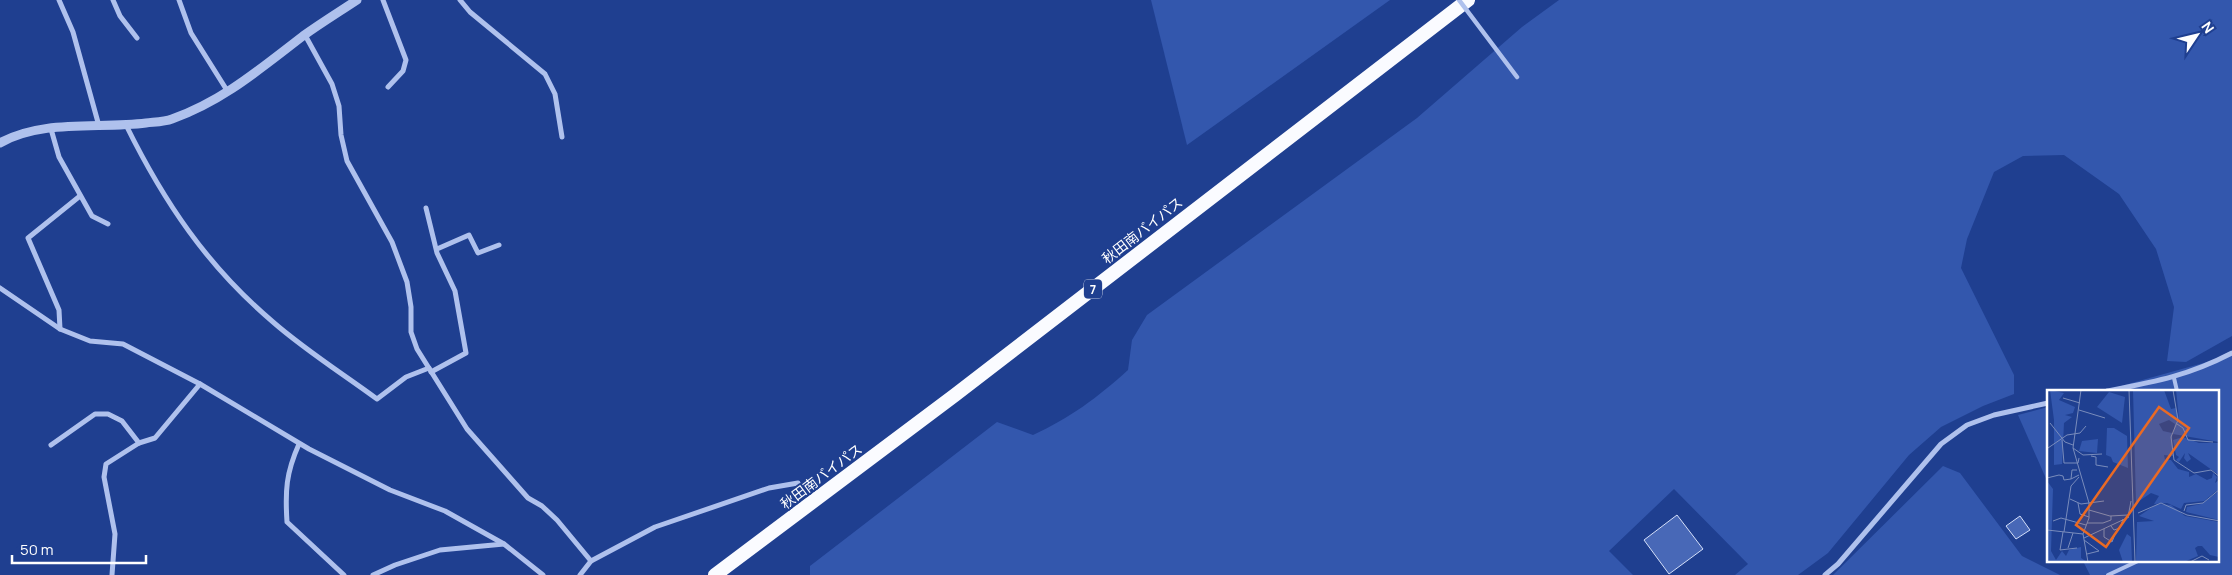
<svg xmlns="http://www.w3.org/2000/svg" width="2232" height="575" viewBox="0 0 2232 575" font-family="Manrope,'Noto Sans JP',sans-serif">
  <rect width="100%" height="100%" fill="#1f3f90"/>
  <g fill="#3357ad">
    <path d="M 1151,0 L 1390,0 L 1187,145 Z"/>
    <path d="M 1559,0 L 2232,0 L 2232,336 L 2186,362 L 2167,361 L 2174,307 L 2156,249 L 2119,194 L 2064,155 L 2023,156 L 1994,172 L 1967,239 L 1961,268 L 2014,375 L 2014,394 L 1983,406 L 1941,427 L 1909,455 L 1828,553 L 1798,575 L 1735,575 L 1748,564 L 1674,489 L 1609,551 L 1633,575 L 810,575 L 810,566 L 997,422 L 1033,435 C 1070,418 1097,398 1128,370 L 1132,340 L 1147,315 L 1417,118 L 1522,27 Z"/>
    <path d="M 2232,355 L 2232,575 L 2090,575 L 2083,561 L 2218,561 L 2218,391 L 2103,391 Z"/>
    <path d="M 2048,407 L 2048,483 L 2018,415 Z"/>
    <path d="M 1943,466 L 1960,473 L 2022,556 L 2060,575 L 1833,575 Z"/>
  </g>
  <g fill="#4868b7" stroke="#d4dff9">
    <path d="M 1677,515 L 1703,549 L 1669,574 L 1644,540 Z"/>
    <path d="M 2020,516 L 2030,530 L 2016,539 L 2006,526 Z"/>
  </g>
  <g fill="none" stroke-linecap="round" stroke-linejoin="round">
    <g stroke="#afc1ed" stroke-width="4">
      <path d="M 2174,378 L 2177,391"/>
      <path d="M 2108,575 L 2138,561"/>
    </g>
    <g stroke="#afc1ed" stroke-width="5">
      <path d="M 59,0 L 73,32 L 99,126"/>
      <path d="M 113,0 L 120,16 L 137,38"/>
      <path d="M 179,0 L 191,33 L 228,92"/>
      <path d="M 383,0 L 406,60 L 403,71 L 388,87"/>
      <path d="M 460,0 L 470,12 L 545,74 L 555,94 L 562,137"/>
      <path d="M 305,35 L 332,84 L 339,106 L 341,135 L 347,161 L 392,242 L 407,282 L 411,307 L 411,332 L 417,349 L 467,429 L 528,498 L 542,506 L 557,520 L 591,561"/>
      <path d="M 126,125 C 164,202 207,266 273,322 C 305,350 343,374 377,399 L 406,377 L 429,368"/>
      <path d="M 51,129 L 59,157 L 92,216 L 108,224"/>
      <path d="M 426,208 L 437,253 L 455,291 L 466,353 L 431,372"/>
      <path d="M 437,249 L 469,235 L 478,253 L 499,245"/>
      <path d="M 0,288 L 60,329 L 90,341 L 123,344 L 200,384 L 309,449 L 390,490 L 445,511 L 504,544 L 543,575"/>
      <path d="M 60,329 L 59,310 L 28,238 L 80,196"/>
      <path d="M 2107,391 C 2154,382 2188,376 2232,353"/>
      <path d="M 299,444 C 286,473 285,491 287,522 L 344,575"/>
      <path d="M 51,445 L 95,414 L 108,414 L 122,421 L 139,443"/>
      <path d="M 112,575 L 115,534 L 104,477 L 106,464 L 139,443 L 155,438 L 200,384"/>
      <path d="M 373,575 L 395,565 L 440,550 L 504,544"/>
      <path d="M 580,575 L 591,561 L 655,527 L 769,488 L 798,483"/>
      <path d="M 1825,575 L 1838,564 L 1941,444 L 1967,425 L 1994,415 L 2048,403"/>
    </g>
    <path stroke="#afc1ed" stroke-width="9" d="M 0,143 C 42,119 99,129 146,123 C 154,122 164,122 172,119 C 223,101 261,68 303,36 C 321,23 339,12 357,0"/>
    <path stroke="#fafbff" stroke-width="14" d="M 715,575 L 955,395 L 1468,0"/>
    <path stroke="#afc1ed" stroke-width="4.5" d="M 1459,0 L 1517,77"/>
  </g>
  <g text-anchor="middle" dominant-baseline="central" stroke-width="4" stroke-linejoin="round" paint-order="stroke">
    <rect fill="#1f3f90" stroke="#bcc5de" stroke-width="1" x="1084" y="279.5" width="18" height="19" rx="4"/>
    <g font-size="12" font-weight="bold" fill="#fff">
      <text x="1093" y="289">7</text>
    </g>
    <g font-size="14" fill="#fff" stroke="#1f3f90">
      <text transform="translate(1142 230) rotate(-38)">秋田南バイパス</text>
      <text transform="translate(821 476) rotate(-37)">秋田南バイパス</text>
    </g>
  </g>
  <g transform="translate(2047 390)">
    <rect width="172" height="172" fill="#1f3f90"/>
    <path d="M 3,0 L 17,3 L 12,10 L 28,17 L 26,23 L 18,25 L 25,27 L 17,33 L 15,74 L 7,75 L 7,30 ZM 86,0 L 117,0 L 124,19 L 129,18 L 132,29 L 129,0 L 172,0 L 172,52 L 126,44 L 128,34 L 122,30 L 112,34 L 116,41 L 125,43 L 126,66 L 117,65 L 118,70 L 124,70 L 131,79 L 142,82 L 142,87 L 149,84 L 160,90 L 165,88 L 166,83 L 170,87 L 168,93 L 172,90 L 172,99 L 157,111 L 137,113 L 134,119 L 120,113 L 107,114 L 112,106 L 104,103 L 89,113 ZM 62,2 L 78,7 L 75,33 L 50,17 ZM 60,38 L 67,38 L 80,46 L 81,78 L 66,72 L 64,67 L 59,65 ZM 136,47 L 152,53 L 172,53 L 172,85 L 141,63 L 144,69 L 140,72 L 137,68 L 138,63 L 132,72 L 129,70 L 132,67 L 129,65 L 126,50 ZM 51,49 L 50,63 L 32,61 L 35,51 ZM 0,91 L 6,99 L 4,161 L 9,170 L 15,161 L 19,166 L 22,160 L 34,157 L 34,168 L 40,172 L 0,172 ZM 172,101 L 172,130 L 139,122 L 140,117 L 154,114 ZM 110,114 L 124,115 L 138,126 L 172,132 L 172,167 L 163,165 L 155,156 L 151,156 L 148,158 L 151,166 L 137,172 L 89,172 L 90,132 L 107,131 L 92,126 ZM 80,144 L 84,147 L 85,172 L 76,172 L 72,160 Z" fill="#3357ad"/>
    <path fill="none" stroke="#798cbc" stroke-width="1" d="M 34,0 L 26,58 L 42,113 L 42,128 L 36,144 L 41,172M 82,0 L 88,172M 126,0 L 131,30 L 124,47 L 127,70 L 147,83 L 164,80 L 173,87M 16,8 L 33,13M 32,20 L 58,28M 3,33 L 18,52 L 26,55M 130,34 L 136,38 L 141,50 L 166,52M 15,50 L 17,73 L 31,73 L 32,68M 1,58 L 20,45 L 33,43 L 39,36M 26,58 L 36,65 L 55,64M 44,66 L 49,67 L 49,75 L 61,77M 30,80 L 25,80 L 24,89 L 32,85M 0,88 L 12,85 L 16,86 L 17,90 L 24,89M 23,109 L 34,114 L 57,111M 31,113 L 33,124 L 42,127M 42,120 L 63,126 L 81,125M 137,121 L 139,115 L 156,113 L 173,99M 91,123 L 114,113 L 140,125 L 173,131M 81,127 L 84,111M 6,131 L 14,128 L 39,135M 40,133 L 56,133 L 64,130 L 64,126M 64,136 L 67,140 L 73,138 L 76,129M 57,139 L 57,147 L 65,152 L 68,144M 0,140 L 36,144M 16,142 L 13,160 L 30,158M 17,142 L 24,96 L 32,87M 37,148 L 82,127M 37,150 L 52,161 L 40,164M 21,158 L 26,143M 143,172 L 155,166 L 162,170"/>
    <path fill="#ea6a24" fill-opacity="0.15" stroke="#ea6a24" stroke-width="2.5" d="M 112,17 L 142,38 L 59,157 L 29,135 Z"/>
    <rect width="172" height="172" fill="none" stroke="#fff" stroke-width="2.5"/>
  </g>
  <g transform="translate(2197 35) rotate(55)" stroke="#1f3f90" stroke-width="4" paint-order="stroke">
  <path d="M0-4L9 19L0 12L-9 19Z" fill="#ffffff"/>
  <text y="-8" font-size="14" font-weight="bold" text-anchor="middle" fill="#ffffff">N</text>
  </g>
  <path d="M12 555v8h134v-8" fill="none" stroke="#ffffff" stroke-width="2.5"/>
  <text x="20" y="555" font-size="15" fill="#ffffff" stroke="#1f3f90" stroke-width="4" paint-order="stroke">50 m</text>
</svg>
